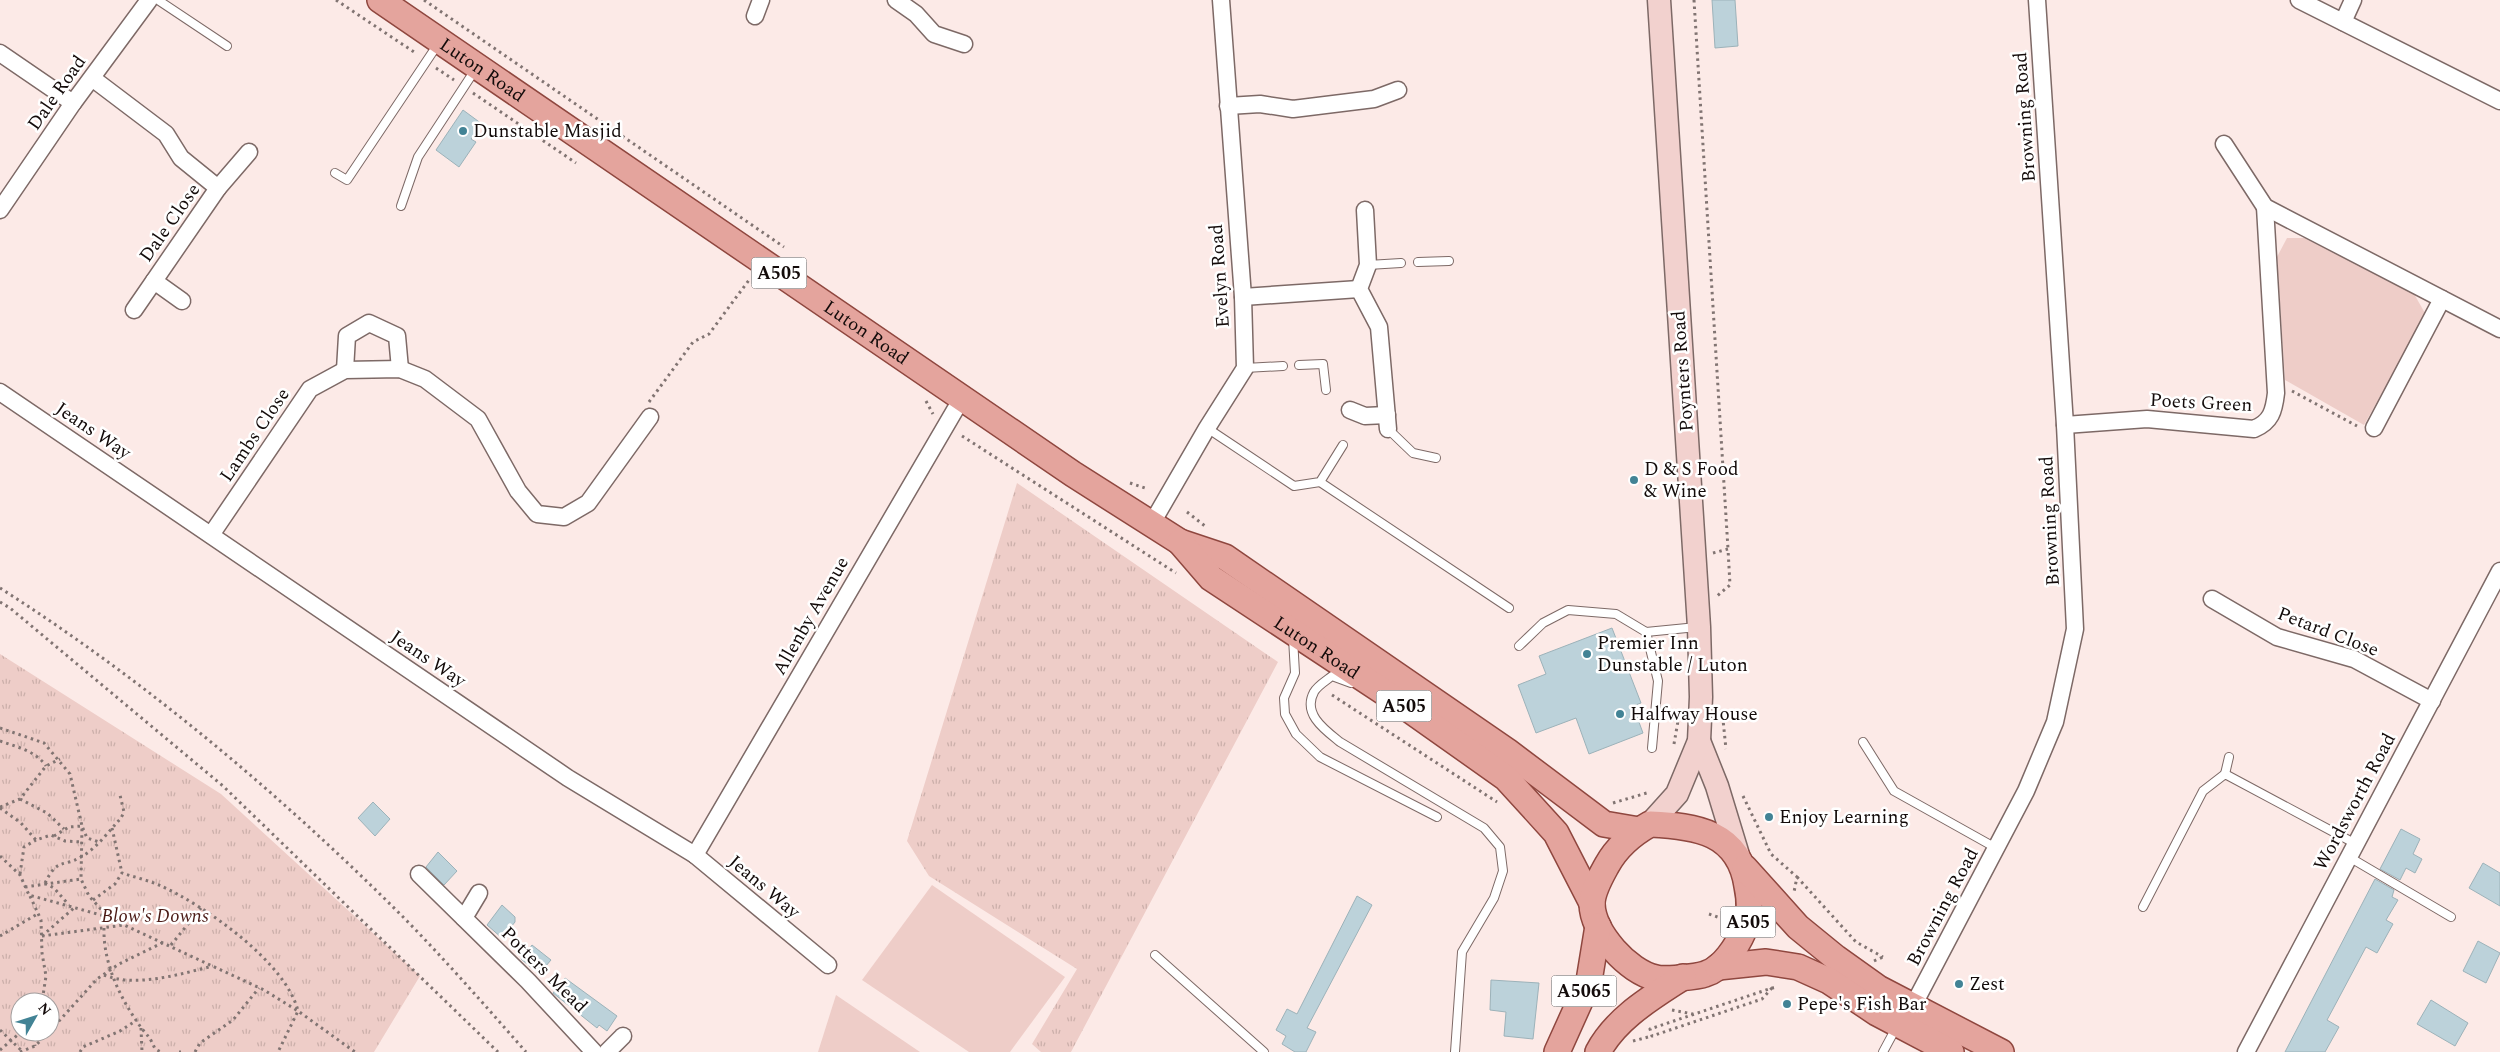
<svg xmlns="http://www.w3.org/2000/svg" width="2500" height="1052" viewBox="0 0 2500 1052" font-family="Spectral,serif">
  <defs>
    <pattern id="park-tufts" width="24" height="20" patternUnits="userSpaceOnUse" patternTransform="scale(1.25)"><rect width="24" height="20" fill="#eecdc8"/><path d="M3 7l-1-3M5 7V3M7 7l1-3M15 17l-1-3M17 17v-4M19 17l1-3" fill="none" stroke="#cbafaa"/></pattern>
  </defs>
  <rect width="100%" height="100%" fill="#fceae7"/>
  <g fill="#eecdc8">
    <path d="M 2287,238 L 2307,238 L 2413,292 L 2426,315 L 2364,425 L 2285,380 L 2277,257 Z"/>
    <path d="M 932,885 L 1065,977 L 1010,1052 L 969,1052 L 862,980 Z"/>
    <path d="M 836,995 L 920,1052 L 818,1052 Z"/>
  </g>
  <g fill="url(#park-tufts)" fill-rule="evenodd">
    <path d="M 1017,483 L 1278,662 L 1071,1052 L 1041,1052 L 1032,1044 L 1077,969 L 929,876 L 907,841 Z"/>
    <path d="M 0,654 L 221,794 L 420,976 L 374,1052 L 0,1052 ZM 20,1002 L 50,1002 L 50,1032 L 20,1032 Z"/>
  </g>
  <g fill="#bcd2da" stroke="#9cb2b9">
    <path d="M 1712,0 L 1735,0 L 1738,46 L 1715,48 Z"/>
    <path d="M 463,110 L 482,124 L 471,139 L 476,142 L 459,167 L 436,150 Z"/>
    <path d="M 1612,628 L 1641,703 L 1633,706 L 1643,733 L 1589,754 L 1576,718 L 1536,733 L 1518,685 L 1546,674 L 1539,656 Z"/>
    <path d="M 373,802 L 390,819 L 375,836 L 358,818 Z"/>
    <path d="M 2401,829 L 2420,839 L 2413,854 L 2422,859 L 2415,873 L 2406,868 L 2400,880 L 2380,869 Z"/>
    <path d="M 438,852 L 457,871 L 444,885 L 426,867 Z"/>
    <path d="M 2483,863 L 2500,873 L 2500,906 L 2469,888 Z"/>
    <path d="M 2375,879 L 2394,890 L 2392,897 L 2398,900 L 2386,920 L 2393,924 L 2377,953 L 2366,947 L 2334,1007 L 2327,1020 L 2339,1027 L 2325,1052 L 2285,1052 Z"/>
    <path d="M 1357,896 L 1372,905 L 1307,1028 L 1316,1032 L 1306,1052 L 1295,1052 L 1282,1044 L 1286,1036 L 1276,1030 L 1287,1009 L 1297,1014 Z"/>
    <path d="M 502,905 L 515,917 L 515,922 L 502,938 L 487,925 Z"/>
    <path d="M 2478,941 L 2500,953 L 2486,983 L 2463,971 Z"/>
    <path d="M 532,945 L 551,960 L 539,974 L 521,959 Z"/>
    <path d="M 565,978 L 617,1016 L 607,1031 L 599,1025 L 597,1028 L 553,993 Z"/>
    <path d="M 1491,980 L 1539,983 L 1533,1039 L 1504,1036 L 1506,1012 L 1490,1010 Z"/>
    <path d="M 2431,1000 L 2468,1023 L 2455,1046 L 2417,1024 Z"/>
  </g>
  <g fill="none" stroke-linecap="round" stroke-linejoin="round">
    <defs>
      <g id="lane">
        <path d="M 158,0 L 227,46"/>
        <path d="M 335,173 L 347,180 L 438,44"/>
        <path d="M 401,206 L 418,157 L 475,70"/>
        <path d="M 1418,262 L 1449,261"/>
        <path d="M 1368,265 L 1401,263"/>
        <path d="M 1299,365 L 1323,364 L 1326,390"/>
        <path d="M 1245,368 L 1283,366"/>
        <path d="M 1207,428 L 1294,486 L 1320,482 L 1343,445"/>
        <path d="M 1388,429 L 1413,453 L 1436,458"/>
        <path d="M 1320,482 L 1509,608"/>
        <path d="M 1646,632 L 1658,681 L 1652,748"/>
        <path d="M 1293,638 L 1295,673 L 1284,698 L 1285,714 L 1296,734 L 1320,757 L 1437,817"/>
        <path d="M 1519,646 L 1543,623 L 1568,610 L 1616,614 L 1646,632 L 1697,627"/>
        <path d="M 1351,683 L 1332,676 C 1327,680 1317,686 1314,692 C 1302,714 1325,730 1340,742 L 1484,828 L 1500,847 L 1503,871 L 1494,898 L 1462,952 L 1455,1052"/>
        <path d="M 1863,742 L 1894,791 L 1996,848"/>
        <path d="M 2225,774 L 2229,757"/>
        <path d="M 2349,857 L 2451,917"/>
        <path d="M 2143,907 L 2203,791 L 2225,774 L 2356,844"/>
        <path d="M 1155,955 L 1264,1052"/>
        <path d="M 1883,1052 L 1897,1026"/>
      </g>
      <g id="street">
        <path d="M 896,0 L 916,14 L 934,34 L 964,44"/>
        <path d="M 2299,0 L 2500,101"/>
        <path d="M 755,16 L 761,0"/>
        <path d="M 2343,22 L 2353,0"/>
        <path d="M 0,53 L 73,103"/>
        <path d="M 92,78 L 166,134 L 181,158 L 218,188 L 134,310"/>
        <path d="M 1228,106 L 1260,104 L 1293,109 L 1374,99 L 1398,90"/>
        <path d="M 2224,144 L 2265,207 L 2500,329"/>
        <path d="M 218,188 L 249,152"/>
        <path d="M 0,210 L 73,103 L 149,0"/>
        <path d="M 1365,210 L 1368,265 L 1359,289 L 1379,327 L 1388,429"/>
        <path d="M 154,281 L 182,301"/>
        <path d="M 1243,297 L 1359,289"/>
        <path d="M 345,370 L 347,336 L 369,323 L 397,336 L 400,369"/>
        <path d="M 0,392 L 568,778 L 695,855 L 828,965"/>
        <path d="M 1350,410 L 1365,416 L 1387,415"/>
        <path d="M 2065,425 L 2147,419 L 2254,429 C 2271,422 2274,411 2276,393 L 2265,207"/>
        <path d="M 2374,428 L 2442,299"/>
        <path d="M 1152,523 L 1207,428 L 1245,368 L 1243,297 L 1221,0"/>
        <path d="M 211,535 L 310,389 L 345,370 L 400,369 L 425,379 L 478,419 L 518,491 L 537,514 L 564,517 L 588,503 L 650,417"/>
        <path d="M 2212,599 L 2277,637 L 2354,659 L 2432,701"/>
        <path d="M 695,855 L 962,398"/>
        <path d="M 419,874 L 528,981 L 594,1052"/>
        <path d="M 464,918 L 479,893"/>
        <path d="M 1913,1006 L 2026,791 L 2055,722 L 2075,629 L 2065,425 L 2037,0"/>
        <path d="M 607,1052 L 623,1036"/>
        <path d="M 2246,1052 L 2500,571"/>
      </g>
      <g id="secondary">
        <path d="M 1699,741 L 1717,786 L 1738,855"/>
        <path d="M 1650,824 L 1677,794 L 1699,741 L 1701,697 L 1699,627 L 1659,0"/>
      </g>
      <g id="primary">
        <path id="s1" d="M 380,0 L 1073,474 L 1180,542 L 1225,557 L 1238,566 L 1507,751 L 1604,824 L 1639,830"/>
        <path id="s2" d="M 1180,542 L 1211,578 L 1393,698 L 1506,778 L 1556,833 L 1592,903"/>
        <path d="M 1650,824 C 1696,826 1739,832 1747,886 C 1750,900 1751,916 1744,930 C 1737,946 1723,969 1705,974 C 1697,977 1663,980 1656,978 C 1628,972 1593,933 1592,904 C 1592,891 1601,876 1607,865 C 1617,847 1632,834 1650,824 Z"/>
        <path d="M 1745,868 L 1798,927 L 1836,958 L 1878,988 L 2001,1052"/>
        <path d="M 1718,967 L 1766,962 L 1798,967 L 1829,981 L 1877,1013 L 1951,1052"/>
        <path d="M 1557,1052 L 1589,981 L 1598,926"/>
        <path d="M 1598,1052 C 1616,1018 1651,998 1683,977"/>
      </g>
    </defs>
    <use href="#lane" stroke="#7d6966" stroke-width="10"/>
    <use href="#street" stroke="#7d6966" stroke-width="19"/>
    <use href="#secondary" stroke="#7d6966" stroke-width="25"/>
    <use href="#primary" stroke="#8f473f" stroke-width="28"/>
    <g stroke="#817472" stroke-width="3" stroke-dasharray="2.5 4" stroke-linecap="butt">
      <path d="M 336,0 L 417,54"/>
      <path d="M 424,0 L 784,247"/>
      <path d="M 1694,0 L 1728,549"/>
      <path d="M 436,68 L 454,80"/>
      <path d="M 473,93 L 576,163"/>
      <path d="M 2292,391 L 2357,426"/>
      <path d="M 926,401 L 933,414"/>
      <path d="M 649,402 L 693,342 L 709,334 L 749,280"/>
      <path d="M 962,436 L 1176,573"/>
      <path d="M 1130,483 L 1148,489"/>
      <path d="M 1187,512 L 1205,526"/>
      <path d="M 1713,553 L 1728,549 L 1730,585 L 1717,596"/>
      <path d="M 0,588 C 141,678 269,785 388,902 C 436,949 481,1001 526,1052"/>
      <path d="M 0,602 L 10,608 L 223,786 L 498,1052"/>
      <path d="M 1332,695 L 1497,802"/>
      <path d="M 1722,710 L 1726,749"/>
      <path d="M 0,728 L 44,743 L 70,774 L 82,826 L 81,879 L 89,896 L 109,918 L 264,990 L 298,1011 L 355,1052"/>
      <path d="M 0,741 C 17,747 36,751 46,766"/>
      <path d="M 1674,744 L 1678,721"/>
      <path d="M 1743,796 L 1771,854 L 1797,877 L 1794,892"/>
      <path d="M 20,799 L 47,813 L 64,829"/>
      <path d="M 1613,803 L 1650,792"/>
      <path d="M 0,807 L 20,799 L 46,766 L 60,759"/>
      <path d="M 0,808 L 21,823 L 36,840 L 51,835 L 65,841 L 81,842"/>
      <path d="M 112,828 L 122,873"/>
      <path d="M 54,836 L 69,827 L 82,826 L 87,838 L 99,842"/>
      <path d="M 0,856 L 20,875 L 29,895 L 108,917"/>
      <path d="M 20,874 L 24,847 L 36,840"/>
      <path d="M 1797,877 L 1856,942 L 1883,957"/>
      <path d="M 45,883 C 58,857 62,868 81,857 C 97,848 109,831 121,818 L 124,812 L 120,795"/>
      <path d="M 45,883 L 54,888 L 69,905"/>
      <path d="M 25,887 L 81,879"/>
      <path d="M 30,896 L 41,920 L 42,953 L 46,976 L 42,1002"/>
      <path d="M 93,900 L 115,884 L 122,873 C 134,877 147,880 159,885 C 204,905 286,962 298,1011 L 278,1052"/>
      <path d="M 1709,914 L 1726,920"/>
      <path d="M 104,928 C 103,963 120,998 140,1026 C 148,1037 149,1035 155,1049 L 161,1052"/>
      <path d="M 0,936 L 39,913"/>
      <path d="M 42,936 L 124,925"/>
      <path d="M 42,936 L 75,907"/>
      <path d="M 171,945 L 201,908"/>
      <path d="M 1874,961 L 1883,957"/>
      <path d="M 104,975 C 136,988 180,974 213,966"/>
      <path d="M 1772,988 L 1762,999 L 1652,1036 L 1650,1029 L 1772,988 L 1778,987"/>
      <path d="M 1672,1010 L 1693,1014"/>
      <path d="M 141,1028 L 142,1052"/>
      <path d="M 0,1030 L 23,1052"/>
      <path d="M 50,1031 L 97,979 L 119,964 L 164,942"/>
      <path d="M 32,1032 L 35,1046"/>
      <path d="M 1633,1041 L 1652,1036"/>
      <path d="M 0,1050 L 21,1032"/>
      <path d="M 20,1052 L 35,1046 L 49,1032"/>
      <path d="M 80,1052 L 83,1047 L 120,1031 L 137,1020"/>
      <path d="M 179,1052 L 181,1052"/>
      <path d="M 195,1052 L 200,1043 L 233,1020 L 259,988"/>
    </g>
    <use href="#lane" stroke="#fff" stroke-width="8"/>
    <use href="#street" stroke="#fff" stroke-width="16"/>
    <use href="#secondary" stroke="#f2d1ce" stroke-width="22"/>
    <use href="#primary" stroke="#e4a49d" stroke-width="25"/>
  </g>
  <g fill="#428395" stroke="#fff" stroke-width="2">
    <circle cx="463" cy="131" r="5"/>
    <circle cx="1634" cy="480" r="5"/>
    <circle cx="1587" cy="654" r="5"/>
    <circle cx="1620" cy="714" r="5"/>
    <circle cx="1769" cy="817" r="5"/>
    <circle cx="1959" cy="984" r="5"/>
    <circle cx="1787" cy="1004" r="5"/>
  </g>
  <g text-anchor="middle" dominant-baseline="central" stroke-width="5" stroke-linejoin="round" paint-order="stroke">
    <g fill="#fff" stroke="#5a5454" stroke-width="1">
      <rect x="751.5" y="257.5" width="55" height="31" rx="4"/>
      <rect x="1376.5" y="690.5" width="55" height="31" rx="4"/>
      <rect x="1720.5" y="906.5" width="55" height="31" rx="4"/>
      <rect x="1551.5" y="975.5" width="65" height="31" rx="4"/>
    </g>
    <g font-size="18" font-weight="bold" fill="#130b0a">
      <text x="779" y="273">A505</text>
      <text x="1404" y="706">A505</text>
      <text x="1748" y="922">A505</text>
      <text x="1584" y="991">A5065</text>
    </g>
    <g font-size="19" fill="#130b0a" stroke="#fff">
      <text stroke="none"><textPath href="#s1" startOffset="124">Luton Road</textPath></text>
      <text transform="translate(57 93) rotate(-55)">Dale Road</text>
      <text transform="translate(2025 117) rotate(-94)">Browning Road</text>
      <text transform="translate(170 223) rotate(-55)">Dale Close</text>
      <text transform="translate(1220 276) rotate(-94)">Evelyn Road</text>
      <text stroke="none"><textPath href="#s1" startOffset="589">Luton Road</textPath></text>
      <text transform="translate(1683 371) rotate(-94)">Poynters Road</text>
      <text transform="translate(2201 403) rotate(3)">Poets Green</text>
      <text transform="translate(93 431) rotate(34)">Jeans Way</text>
      <text transform="translate(255 435) rotate(-56)">Lambs Close</text>
      <text transform="translate(2050 521) rotate(-93)">Browning Road</text>
      <text transform="translate(811 616) rotate(-60)">Allenby Avenue</text>
      <text transform="translate(2328 632) rotate(21)">Petard Close</text>
      <text stroke="none"><textPath href="#s2" startOffset="174">Luton Road</textPath></text>
      <text transform="translate(428 659) rotate(34)">Jeans Way</text>
      <text transform="translate(2355 802) rotate(-62)">Wordsworth Road</text>
      <text transform="translate(764 887) rotate(40)">Jeans Way</text>
      <text transform="translate(1943 907) rotate(-62)">Browning Road</text>
      <text transform="translate(544 970) rotate(45)">Potters Mead</text>
    </g>
    <g font-size="19" fill="#130b0a" stroke="#fff" text-anchor="start">
      <text x="473" y="131">Dunstable Masjid</text>
      <text x="1644" y="469">D &amp; S Food<tspan x="1644" dy="22">&amp; Wine</tspan></text>
      <text x="1597" y="643">Premier Inn<tspan x="1597" dy="22">Dunstable / Luton</tspan></text>
      <text x="1630" y="714">Halfway House</text>
      <text x="1779" y="817">Enjoy Learning</text>
      <text x="1969" y="984">Zest</text>
      <text x="1797" y="1004">Pepe's Fish Bar</text>
    </g>
    <g font-size="19" font-style="italic" fill="#4b1b16" stroke="#fff">
      <text x="155" y="916">Blow's Downs</text>
    </g>
  </g>
  <g transform="translate(35 1017) rotate(51)"><circle r="24" fill="#ffffff" stroke="#a19d9d"/>
  <path d="M0-4L9 19L0 12L-9 19Z" fill="#428395"/>
  <text y="-8" font-size="14" font-weight="bold" text-anchor="middle" fill="#130b0a">N</text>
  </g>
</svg>
